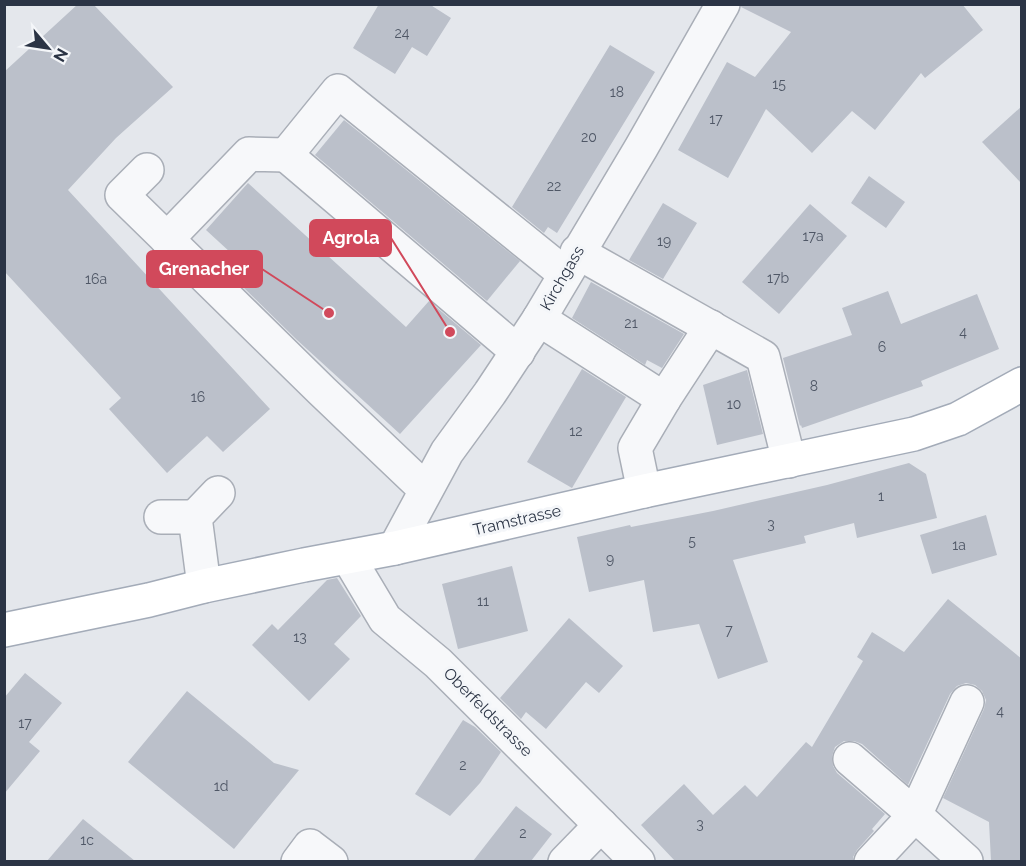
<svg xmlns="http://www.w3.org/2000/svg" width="1026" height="866" viewBox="0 0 1026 866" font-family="Raleway,sans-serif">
  <rect width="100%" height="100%" fill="#e4e7ec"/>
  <g fill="#bbc0ca">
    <path d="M 78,4 L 93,4 L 173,87 L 116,138 L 68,190 L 270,409 L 223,452 L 207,436 L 167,473 L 109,409 L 121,398 L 4,271 L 4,72 Z"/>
    <path d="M 379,4 L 429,4 L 451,18 L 427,56 L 412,47 L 395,74 L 353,48 Z"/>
    <path d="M 742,4 L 962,4 L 983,30 L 925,78 L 921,73 L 875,130 L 852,111 L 812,153 L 766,109 L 728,178 L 678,150 L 727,62 L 755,77 L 791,32 L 741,7 Z"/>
    <path d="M 610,45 L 655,72 L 557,233 L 548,227 L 544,233 L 512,207 Z"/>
    <path d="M 1022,106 L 1022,184 L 982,142 Z"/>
    <path d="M 344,120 L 520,261 L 487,301 L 315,155 Z"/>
    <path d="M 869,176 L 905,202 L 886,228 L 851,203 Z"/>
    <path d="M 248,183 L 406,327 L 429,301 L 481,345 L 400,434 L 297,340 L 243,287 L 255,275 L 206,230 Z"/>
    <path d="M 663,203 L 697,223 L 663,279 L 629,260 Z"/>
    <path d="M 810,204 L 847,236 L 779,314 L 742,282 Z"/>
    <path d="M 591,282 L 684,334 L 662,368 L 647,360 L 645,365 L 572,318 Z"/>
    <path d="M 888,291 L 901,324 L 977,294 L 999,349 L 921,381 L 923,386 L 802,428 L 801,425 L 800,426 L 783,358 L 852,335 L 842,308 Z"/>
    <path d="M 582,369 L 626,397 L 572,488 L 527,462 Z"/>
    <path d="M 747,370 L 763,434 L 717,445 L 703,385 Z"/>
    <path d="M 909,463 L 926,474 L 937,518 L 857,538 L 854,523 L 804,536 L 806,543 L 733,560 L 768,662 L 718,679 L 699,624 L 653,632 L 644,580 L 589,592 L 577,537 L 630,525 L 631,527 L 713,511 L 827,485 Z"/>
    <path d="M 986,515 L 997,555 L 932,574 L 920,535 Z"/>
    <path d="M 512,566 L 528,631 L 458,649 L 442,584 Z"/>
    <path d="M 337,578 L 361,616 L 334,644 L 350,659 L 309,701 L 252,645 L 272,624 L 278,630 L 327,580 Z"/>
    <path d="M 948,599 L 1022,659 L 1022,861 L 991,861 L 989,822 L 943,798 L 984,709 L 986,700 L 982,691 L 975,685 L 966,683 L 957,686 L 950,694 L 908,785 L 862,744 L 854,741 L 844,741 L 835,747 L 832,756 L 833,766 L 837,773 L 885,814 L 872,829 L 874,831 L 857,850 L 853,857 L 853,861 L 675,861 L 641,825 L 684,784 L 713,815 L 745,785 L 757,797 L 806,742 L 812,747 L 863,661 L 857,657 L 872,632 L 904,652 Z"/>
    <path d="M 569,618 L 623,666 L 599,693 L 586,682 L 546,729 L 526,712 L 521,719 L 500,698 Z"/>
    <path d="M 25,673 L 62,703 L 29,742 L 40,751 L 4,794 L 4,698 Z"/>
    <path d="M 187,691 L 274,763 L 299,770 L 234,849 L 128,762 Z"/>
    <path d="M 463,720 L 475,727 L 501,752 L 480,783 L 450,816 L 415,794 Z"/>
    <path d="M 516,806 L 552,834 L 531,861 L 473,861 Z"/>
    <path d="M 83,819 L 135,861 L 47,861 Z"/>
  </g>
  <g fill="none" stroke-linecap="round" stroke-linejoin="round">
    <defs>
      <g id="minor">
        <path d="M 286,155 L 249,154 L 167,239 L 322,391 L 425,489"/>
        <path d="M 147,170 L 122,195 L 167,239"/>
        <path d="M 577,252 L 763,357 L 789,461"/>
        <path d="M 539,319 L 664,399 L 711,327"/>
        <path d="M 518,352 L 286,155 L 338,91 L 565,274"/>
        <path d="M 644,491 L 635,448 L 664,399"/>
        <path d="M 161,517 L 195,517"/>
        <path d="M 395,548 L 447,452 L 490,393 L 539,319 L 641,148 L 723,4"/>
        <path d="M 348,557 L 385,619 L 438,663 L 638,862"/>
        <path d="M 204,586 L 195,517 L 218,493"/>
        <path d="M 850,759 L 915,815 L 967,702"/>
        <path d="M 298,862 L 310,846 L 331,862"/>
        <path d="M 565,862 L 601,825"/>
        <path d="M 871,862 L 915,815 L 966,861"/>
      </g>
      <path id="major" d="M 4,630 L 149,600 L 204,586 L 304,565 L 395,548 L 644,491 L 914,434 L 958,419 L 1022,384"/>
    </defs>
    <use href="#minor" stroke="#a9aeb7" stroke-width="36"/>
    <use href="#major" stroke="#a3abb8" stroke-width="36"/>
    <use href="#minor" stroke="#f7f8fa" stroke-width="33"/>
    <use href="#major" stroke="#fff" stroke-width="33"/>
  </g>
  <g text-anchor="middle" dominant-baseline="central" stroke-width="6" stroke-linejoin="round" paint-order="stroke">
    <g font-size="14" fill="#4f5766">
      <text x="402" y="33">24</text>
      <text x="779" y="84">15</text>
      <text x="617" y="92">18</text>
      <text x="716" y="119">17</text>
      <text x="589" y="137">20</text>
      <text x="554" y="186">22</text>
      <text x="813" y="236">17a</text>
      <text x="664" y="241">19</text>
      <text x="778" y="278">17b</text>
      <text x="96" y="279">16a</text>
      <text x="631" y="323">21</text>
      <text x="963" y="332">4</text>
      <text x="882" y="347">6</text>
      <text x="814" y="386">8</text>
      <text x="198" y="397">16</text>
      <text x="734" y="404">10</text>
      <text x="576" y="431">12</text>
      <text x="881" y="496">1</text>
      <text x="771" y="524">3</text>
      <text x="692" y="541">5</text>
      <text x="959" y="545">1a</text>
      <text x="610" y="559">9</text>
      <text x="483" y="601">11</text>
      <text x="729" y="630">7</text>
      <text x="300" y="637">13</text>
      <text x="1000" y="711">4</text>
      <text x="25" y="723">17</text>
      <text x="463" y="765">2</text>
      <text x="221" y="786">1d</text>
      <text x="700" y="824">3</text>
      <text x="523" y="833">2</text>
      <text x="87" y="840">1c</text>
    </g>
    <g font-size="16" fill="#2b3445" stroke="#f4f6f9">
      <text transform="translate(562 278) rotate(-60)">Kirchgass</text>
      <text transform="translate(517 520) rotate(-13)">Tramstrasse</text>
      <text transform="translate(488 712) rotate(45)">Oberfeldstrasse</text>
    </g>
  </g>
  <path fill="none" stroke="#d1495b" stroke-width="2" d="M450 332L391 238M329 313L262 269"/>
  <g fill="#d1495b" stroke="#f4f6f9" stroke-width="2">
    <circle cx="450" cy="332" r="6"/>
    <circle cx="329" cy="313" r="6"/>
  </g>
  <g fill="#d1495b" stroke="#d1495b" stroke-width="2">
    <rect x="310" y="220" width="81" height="36" rx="6"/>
    <rect x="147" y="251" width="115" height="36" rx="6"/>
  </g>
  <g font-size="18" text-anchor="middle" font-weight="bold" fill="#fff">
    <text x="351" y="244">Agrola</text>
    <text x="204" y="275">Grenacher</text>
  </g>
  <rect width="1026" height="866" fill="none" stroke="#2b3445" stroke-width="12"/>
  <g transform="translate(48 48) rotate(119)" stroke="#f4f6f9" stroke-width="4.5" paint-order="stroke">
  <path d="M0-4.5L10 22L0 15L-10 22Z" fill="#2b3445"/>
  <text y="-9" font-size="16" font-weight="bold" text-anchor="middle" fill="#2b3445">N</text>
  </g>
</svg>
